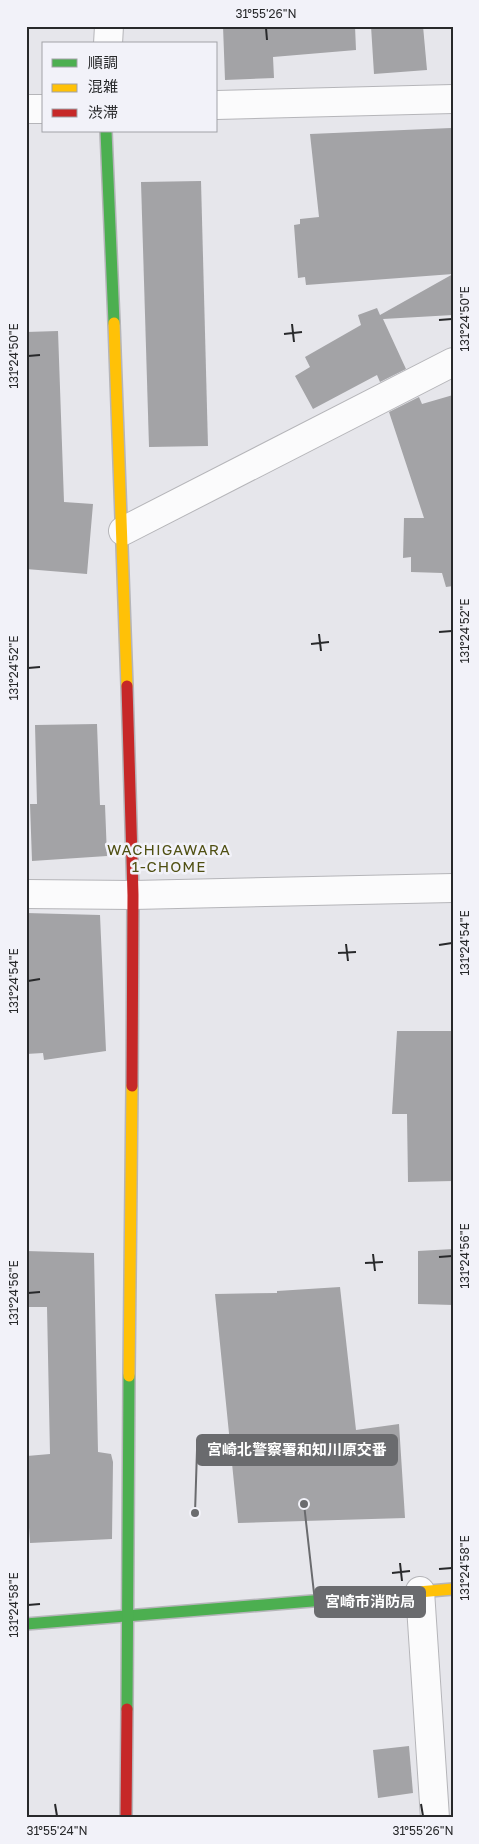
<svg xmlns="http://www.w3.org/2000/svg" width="479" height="1844" viewBox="0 0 479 1844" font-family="'Golos Text','Noto Sans JP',sans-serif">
  <rect width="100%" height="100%" fill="#e6e6eb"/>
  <g fill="#a3a3a6">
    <path d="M 223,26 L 355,26 L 356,50 L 273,57 L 274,78 L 225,80 Z"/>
    <path d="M 371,26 L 423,26 L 427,70 L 374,74 Z"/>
    <path d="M 451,128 L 453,274 L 306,285 L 305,277 L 298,278 L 294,225 L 300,224 L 300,219 L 319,217 L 310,134 Z"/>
    <path d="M 201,181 L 208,446 L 149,447 L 141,182 Z"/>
    <path d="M 453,274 L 453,315 L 383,319 L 406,369 L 380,382 L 377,375 L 313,409 L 295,376 L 310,367 L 305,357 L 361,325 L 358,315 L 377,308 L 380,315 Z"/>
    <path d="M 58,331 L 64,502 L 93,504 L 87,574 L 26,569 L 26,332 Z"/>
    <path d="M 453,395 L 453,586 L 446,587 L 442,573 L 411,572 L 411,557 L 403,558 L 404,518 L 424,518 L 389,412 L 419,397 L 422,404 Z"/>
    <path d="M 97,724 L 100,805 L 105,805 L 107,856 L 32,861 L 30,804 L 37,804 L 35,725 Z"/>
    <path d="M 26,913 L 100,915 L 106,1051 L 44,1060 L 43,1053 L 26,1054 Z"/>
    <path d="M 397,1031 L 453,1031 L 453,1181 L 408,1182 L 407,1114 L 392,1114 Z"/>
    <path d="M 453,1249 L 453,1305 L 418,1304 L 418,1251 Z"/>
    <path d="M 26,1251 L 94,1253 L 98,1452 L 111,1454 L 113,1462 L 112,1539 L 30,1543 L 26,1480 L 27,1456 L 50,1454 L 47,1307 L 26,1307 Z"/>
    <path d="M 340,1287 L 356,1430 L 399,1424 L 405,1518 L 238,1523 L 215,1294 L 277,1293 L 277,1291 Z"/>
    <path d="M 409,1746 L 413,1793 L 378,1798 L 373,1750 Z"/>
  </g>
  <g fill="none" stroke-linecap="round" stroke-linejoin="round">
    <defs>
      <g id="street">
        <path d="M 108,44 L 109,26"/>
        <path d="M 216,105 L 453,99"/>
        <path d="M 26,109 L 44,109"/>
        <path d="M 123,531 L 453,362"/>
        <path d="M 26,894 L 133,895 L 453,888"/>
        <path d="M 420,1591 L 435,1818"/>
      </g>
      <g id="fast">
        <path d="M 106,131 L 114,323"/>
        <path d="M 26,1624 L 337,1599"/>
        <path d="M 127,1709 L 129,1376"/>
      </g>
      <g id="slow">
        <path d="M 114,323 L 127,686"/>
        <path d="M 129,1376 L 132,1086"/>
        <path d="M 337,1599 L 453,1589"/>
      </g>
      <g id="jam">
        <path d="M 127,686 L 133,895 L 132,1086"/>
        <path d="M 126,1818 L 127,1709"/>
      </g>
    </defs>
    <use href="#street" stroke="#b5b5b9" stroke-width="30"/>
    <use href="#fast" stroke="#b5b5b9" stroke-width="14"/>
    <use href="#slow" stroke="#b5b5b9" stroke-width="14"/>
    <use href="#jam" stroke="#b5b5b9" stroke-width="14"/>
    <use href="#street" stroke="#fbfbfc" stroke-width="28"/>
    <use href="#fast" stroke="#4caf50" stroke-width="11"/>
    <use href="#slow" stroke="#ffc107" stroke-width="11"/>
    <use href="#jam" stroke="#c62828" stroke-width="11"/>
  </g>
  <path fill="none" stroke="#28292b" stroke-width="2" d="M 266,28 L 267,40M 439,320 L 452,319M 292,324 L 294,342M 284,334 L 302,332M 28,356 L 40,355M 439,632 L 452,631M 319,634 L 321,651M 311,644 L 329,642M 28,668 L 40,667M 346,944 L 348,961M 439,945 L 452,943M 338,953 L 356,952M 28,981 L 40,979M 373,1254 L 375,1271M 439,1257 L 452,1256M 365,1263 L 383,1262M 28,1293 L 40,1292M 400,1563 L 402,1581M 439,1569 L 452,1568M 392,1573 L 410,1571M 28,1605 L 40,1604M 55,1804 L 57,1816M 421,1804 L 423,1816"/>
  <g text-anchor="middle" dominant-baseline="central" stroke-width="5" stroke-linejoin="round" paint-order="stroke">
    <g font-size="15" letter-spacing="1" fill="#505013" stroke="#f2f2f9">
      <text x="169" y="849">WACHIGAWARA<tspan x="169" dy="17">1-CHOME</tspan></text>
    </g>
  </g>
  <path fill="none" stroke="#6a6b6e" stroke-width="2" d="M195 1513L197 1450M304 1504L315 1602"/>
  <g fill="#6a6b6e" stroke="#f2f2f9" stroke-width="2">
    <circle cx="195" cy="1513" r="5"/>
    <circle cx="304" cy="1504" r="5"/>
  </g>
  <g fill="#6a6b6e" stroke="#6a6b6e" stroke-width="2">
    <rect x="197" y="1435" width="200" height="30" rx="5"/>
    <rect x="315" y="1587" width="110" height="30" rx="5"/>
  </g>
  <g font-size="15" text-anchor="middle" font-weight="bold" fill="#fff">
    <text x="297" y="1455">宮崎北警察署和知川原交番</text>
    <text x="370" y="1607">宮崎市消防局</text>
  </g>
  <rect width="479" height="1844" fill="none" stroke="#f2f2f9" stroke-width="55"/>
  <rect x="42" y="42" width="175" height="90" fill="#f2f2f9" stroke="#a1a2a7"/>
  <rect x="52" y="59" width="25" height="8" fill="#4caf50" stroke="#a1a2a7"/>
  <text x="88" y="68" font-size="15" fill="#28292b">順調</text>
  <rect x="52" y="84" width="25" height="8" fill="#ffc107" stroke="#a1a2a7"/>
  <text x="88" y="92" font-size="15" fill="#28292b">混雑</text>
  <rect x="52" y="109" width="25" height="8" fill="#c62828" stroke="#a1a2a7"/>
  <text x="88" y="118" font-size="15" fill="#28292b">渋滞</text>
  <rect x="28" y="28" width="424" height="1788" fill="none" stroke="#28292b" stroke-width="2"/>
  <g font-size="12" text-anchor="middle" fill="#28292b">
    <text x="266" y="18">31°55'26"N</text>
    <text transform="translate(465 319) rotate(-90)" y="4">131°24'50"E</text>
    <text transform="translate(14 356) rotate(-90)" y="4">131°24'50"E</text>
    <text transform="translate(465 631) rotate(-90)" y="4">131°24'52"E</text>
    <text transform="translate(14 668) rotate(-90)" y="4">131°24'52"E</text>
    <text transform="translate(465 943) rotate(-90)" y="4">131°24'54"E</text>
    <text transform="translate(14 981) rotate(-90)" y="4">131°24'54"E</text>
    <text transform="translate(465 1256) rotate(-90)" y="4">131°24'56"E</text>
    <text transform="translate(14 1293) rotate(-90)" y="4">131°24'56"E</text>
    <text transform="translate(465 1568) rotate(-90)" y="4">131°24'58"E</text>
    <text transform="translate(14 1605) rotate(-90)" y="4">131°24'58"E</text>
    <text x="57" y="1835">31°55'24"N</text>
    <text x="423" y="1835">31°55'26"N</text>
  </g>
</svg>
